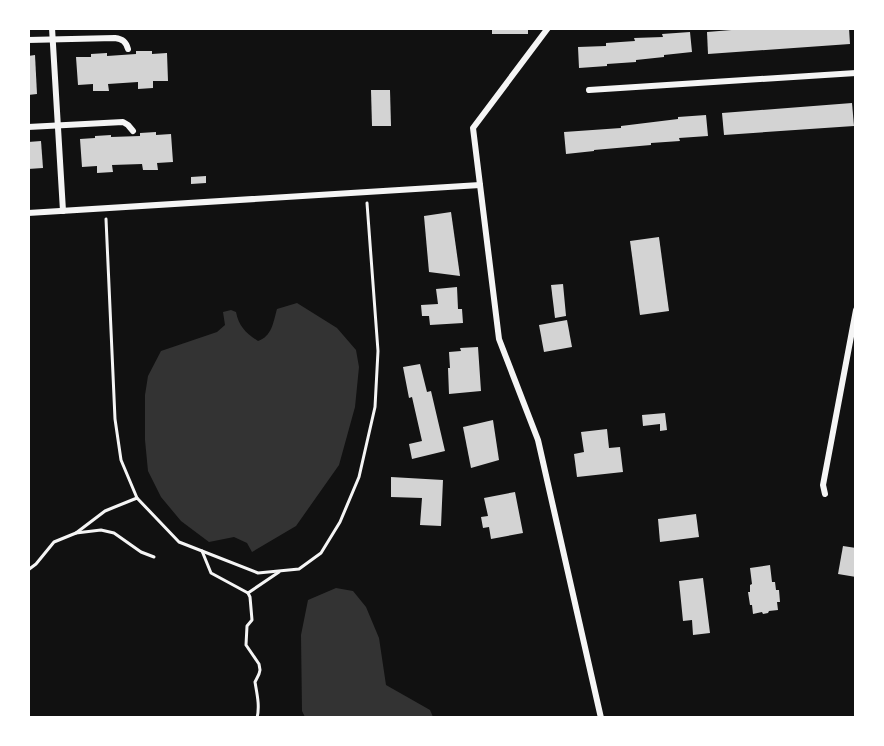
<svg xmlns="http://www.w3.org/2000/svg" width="884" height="746" viewBox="0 0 884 746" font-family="'Playfair Display',serif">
  <rect width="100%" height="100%" fill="#111"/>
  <g fill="#333">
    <path d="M 297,303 L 337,328 L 356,350 L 359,367 L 355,407 L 339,465 L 296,526 L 252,552 L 247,543 L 234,537 L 209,542 L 181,521 L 161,497 L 148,471 L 145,440 L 145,395 L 148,376 L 161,351 L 217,332 L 225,325 L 223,312 L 231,310 L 236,312 C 239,327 246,333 258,341 C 272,336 273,323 277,309 Z"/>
    <path d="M 336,588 L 353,591 L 366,607 L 379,638 L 386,685 L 430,710 L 433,717 L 305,717 L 302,711 L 301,635 L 308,600 Z"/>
  </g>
  <g fill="#d3d3d3">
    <rect x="492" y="28" width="36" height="6"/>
    <path d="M 756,28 L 849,28 L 850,44 L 708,54 L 707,32 Z"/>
    <path d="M 690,32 L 692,52 L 664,55 L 664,57 L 636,60 L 636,62 L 607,64 L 607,66 L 579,68 L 578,47 L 606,46 L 606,43 L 635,41 L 634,38 L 663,37 L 662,34 Z"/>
    <path d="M 136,51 L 152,51 L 152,54 L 167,53 L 168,81 L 153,81 L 153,88 L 138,89 L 138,82 L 108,84 L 109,91 L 93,91 L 93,84 L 78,85 L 76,57 L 91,57 L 91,54 L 107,53 L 107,56 L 136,54 Z"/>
    <path d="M 35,55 L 37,94 L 28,95 L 28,56 Z"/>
    <path d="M 371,90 L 390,90 L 391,126 L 372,126 Z"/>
    <path d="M 852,103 L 854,126 L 724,135 L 722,113 Z"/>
    <path d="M 706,115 L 708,136 L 679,138 L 680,141 L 651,143 L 651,145 L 594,150 L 594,151 L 566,154 L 564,132 L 621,128 L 621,126 L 678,119 L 678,117 Z"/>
    <path d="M 156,132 L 156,135 L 171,134 L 173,162 L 157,163 L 158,170 L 143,170 L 142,164 L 112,165 L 113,172 L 97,173 L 97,166 L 82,167 L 80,139 L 95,138 L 95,136 L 111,135 L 111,137 L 140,136 L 140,133 Z"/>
    <path d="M 41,141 L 43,168 L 28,169 L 28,142 Z"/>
    <path d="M 206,176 L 206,183 L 191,184 L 191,177 Z"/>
    <path d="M 451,212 L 460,276 L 429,272 L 424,216 Z"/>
    <path d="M 659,237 L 669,311 L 640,315 L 630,241 Z"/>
    <path d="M 563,284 L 566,316 L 555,318 L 551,285 Z"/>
    <path d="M 457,287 L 458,309 L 462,309 L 463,323 L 430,325 L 429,316 L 422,316 L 421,305 L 438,304 L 436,289 Z"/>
    <path d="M 567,320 L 572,347 L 544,352 L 539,325 Z"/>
    <path d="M 478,347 L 481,391 L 449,394 L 448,368 L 450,368 L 449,352 L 461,351 L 460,348 Z"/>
    <path d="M 420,364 L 427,392 L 431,391 L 445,451 L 412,459 L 409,444 L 422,441 L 412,397 L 409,398 L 403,367 Z"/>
    <path d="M 665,413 L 667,430 L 660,431 L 660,424 L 643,426 L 642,415 Z"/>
    <path d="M 493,420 L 499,460 L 471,468 L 463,427 Z"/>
    <path d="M 607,429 L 609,448 L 620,447 L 623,472 L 577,477 L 574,454 L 584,452 L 581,432 Z"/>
    <path d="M 391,477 L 443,480 L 441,526 L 420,525 L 422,498 L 391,497 Z"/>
    <path d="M 515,492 L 523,533 L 491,539 L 489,527 L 483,528 L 481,517 L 488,516 L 484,498 Z"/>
    <path d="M 696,514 L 699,537 L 660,542 L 658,519 Z"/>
    <path d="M 843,546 L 856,548 L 856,577 L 838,574 Z"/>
    <path d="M 770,565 L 772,582 L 775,582 L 776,590 L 779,590 L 780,602 L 777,602 L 778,610 L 769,611 L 768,613 L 763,614 L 762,612 L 753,614 L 752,605 L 750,605 L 748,592 L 750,592 L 750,585 L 752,584 L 750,568 Z"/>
    <path d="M 703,578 L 710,633 L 693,635 L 692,620 L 683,621 L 679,581 Z"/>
  </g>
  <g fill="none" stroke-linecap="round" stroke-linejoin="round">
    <g stroke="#f5f5f5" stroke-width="3">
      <path d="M 106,219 L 115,419 L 121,460 L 137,498"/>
      <path d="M 76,533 L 105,511 L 137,498 L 179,542 L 258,573 L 299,569 L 321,553 L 340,522 L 359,477 L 375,407 L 378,351 L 367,203"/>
      <path d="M 202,551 L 211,573 L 248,593 L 279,572"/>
      <path d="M 28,570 L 36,564 L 54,542 L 76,533 L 101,530 L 114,533 L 141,552 L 154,557"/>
      <path d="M 248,593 L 250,597 L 252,620 L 247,626 L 246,645 L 259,664 L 260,670 L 259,674 L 255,682 C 257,694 260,706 257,718"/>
    </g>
    <g stroke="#f5f5f5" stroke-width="6">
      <path d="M 52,28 L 63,211"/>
      <path d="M 548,28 L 473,128 L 499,339 L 538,440 L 601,718"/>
      <path d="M 28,40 L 115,38 C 123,39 126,42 128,49"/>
      <path d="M 589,90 L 856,73"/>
      <path d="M 28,127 L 123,122 L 128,125 L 133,131"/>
      <path d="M 28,213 L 480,185"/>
      <path d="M 825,494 L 823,485 L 856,310"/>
    </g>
  </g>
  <rect width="884" height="746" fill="none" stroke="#ffffff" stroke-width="60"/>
</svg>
